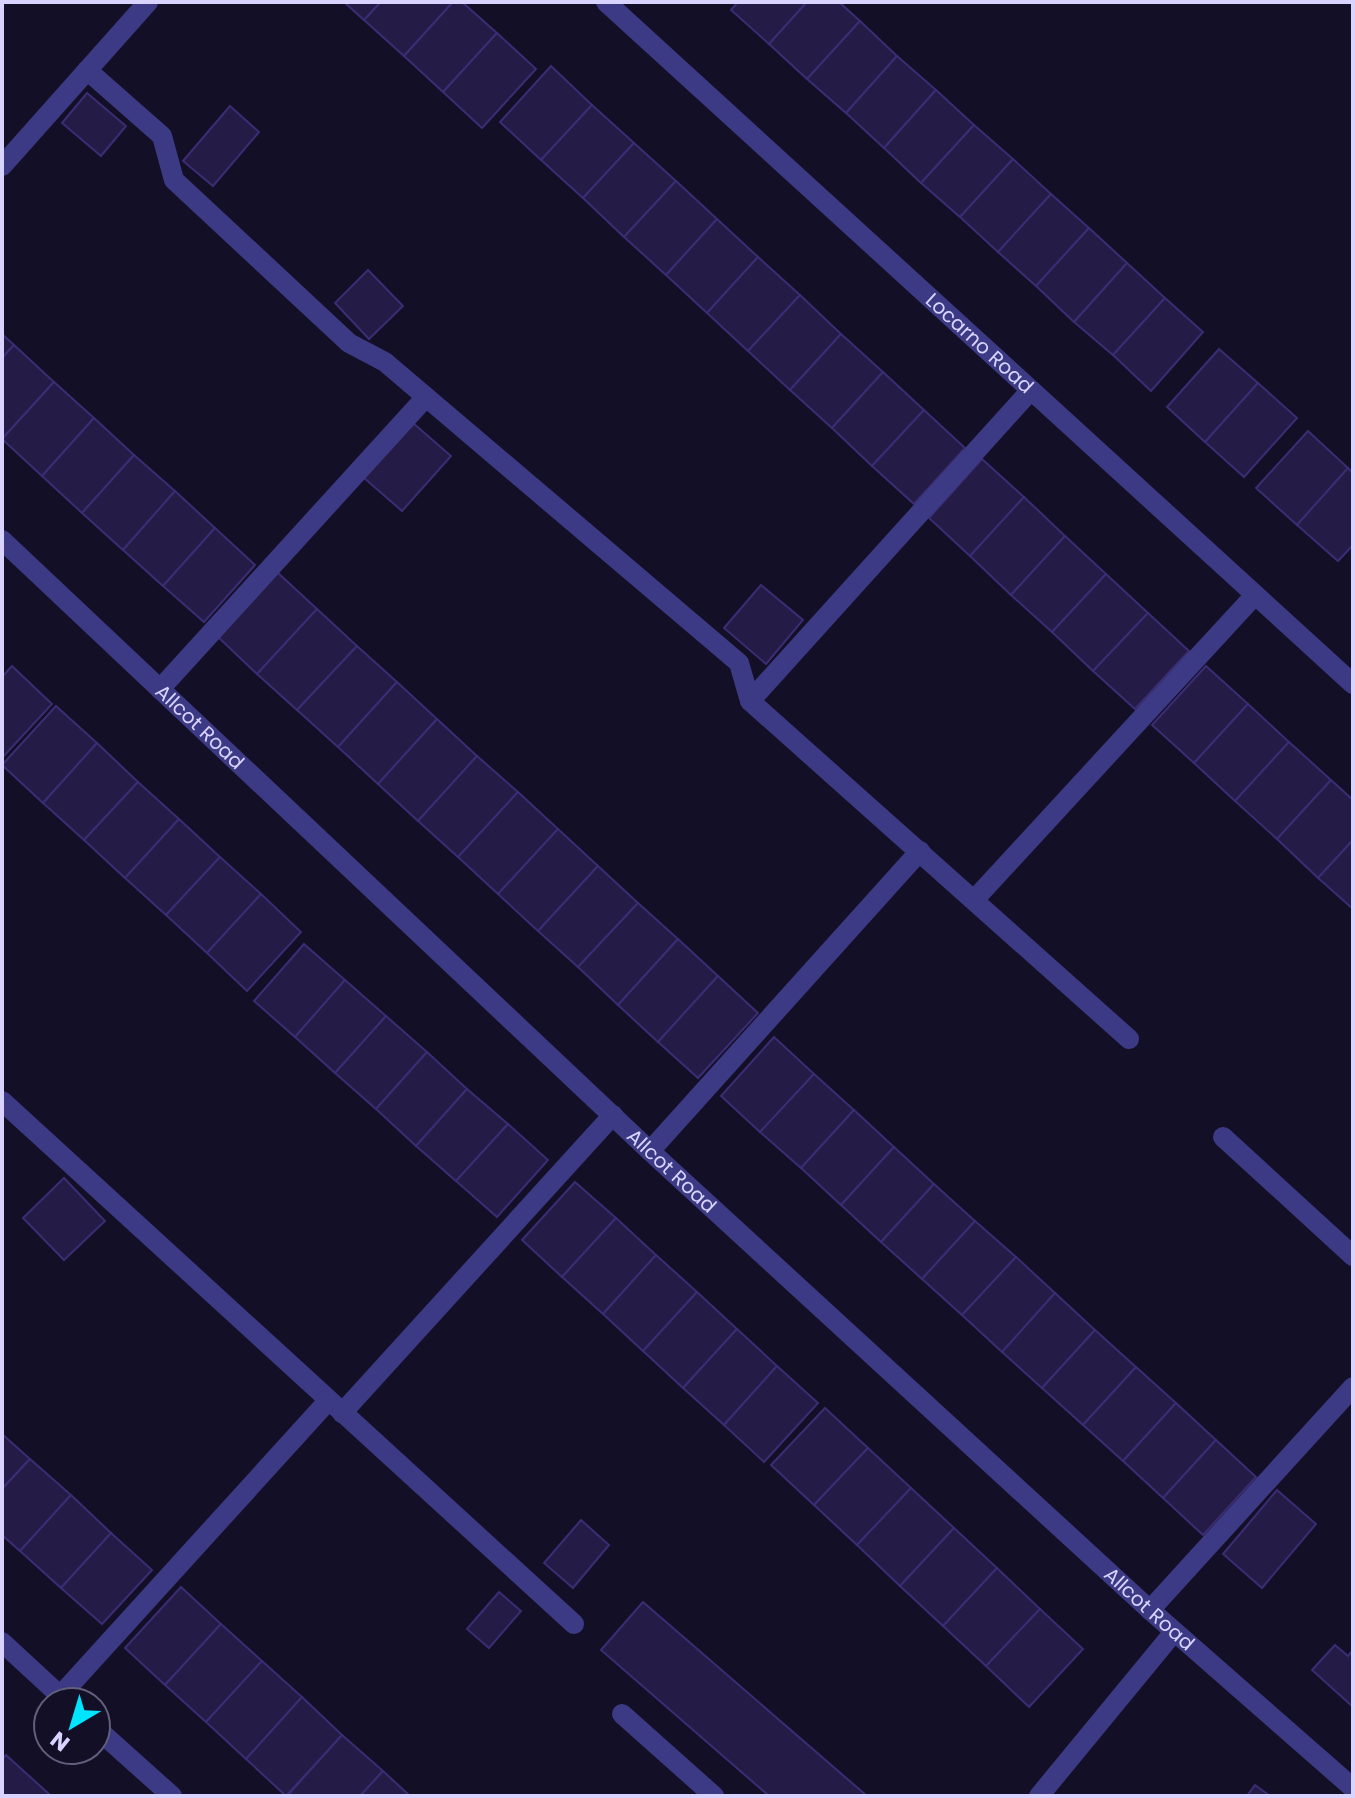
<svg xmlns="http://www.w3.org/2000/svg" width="1355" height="1798" viewBox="0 0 1355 1798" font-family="Poppins,sans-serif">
  <rect width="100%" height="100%" fill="#130f26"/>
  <g fill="#241b47" stroke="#3b2d73" stroke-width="2">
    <path d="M 344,2 L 381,2 L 364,20 Z"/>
    <path d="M 381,2 L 453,2 L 404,56 L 364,20 Z"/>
    <path d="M 453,2 L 462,2 L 497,33 L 443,92 L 404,56 Z"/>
    <path d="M 738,2 L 807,2 L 769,44 L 731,10 Z"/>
    <path d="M 807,2 L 839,2 L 860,21 L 807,79 L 769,44 Z"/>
    <path d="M 860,21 L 897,56 L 846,113 L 807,79 Z"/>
    <path d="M 497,33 L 536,69 L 482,128 L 443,92 Z"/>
    <path d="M 897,56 L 936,90 L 884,148 L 846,113 Z"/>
    <path d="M 551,66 L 592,105 L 541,160 L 500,122 Z"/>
    <path d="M 936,90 L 974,125 L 921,183 L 884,148 Z"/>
    <path d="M 87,93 L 126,126 L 101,156 L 62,123 Z"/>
    <path d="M 592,105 L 634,143 L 583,198 L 541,160 Z"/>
    <path d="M 230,106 L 259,132 L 213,186 L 183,161 Z"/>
    <path d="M 974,125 L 1013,159 L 960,217 L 921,183 Z"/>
    <path d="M 634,143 L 676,181 L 624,237 L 583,198 Z"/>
    <path d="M 1013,159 L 1051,194 L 998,252 L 960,217 Z"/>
    <path d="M 676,181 L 717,219 L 666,275 L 624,237 Z"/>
    <path d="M 1051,194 L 1089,228 L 1036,286 L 998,252 Z"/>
    <path d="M 717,219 L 758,257 L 707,313 L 666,275 Z"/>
    <path d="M 1089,228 L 1127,263 L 1074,322 L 1036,286 Z"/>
    <path d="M 758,257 L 800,295 L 748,351 L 707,313 Z"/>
    <path d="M 1127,263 L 1165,298 L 1113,355 L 1074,322 Z"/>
    <path d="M 368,270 L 403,306 L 369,339 L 335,303 Z"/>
    <path d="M 800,295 L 841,334 L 790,390 L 748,351 Z"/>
    <path d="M 1165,298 L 1203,332 L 1151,391 L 1113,355 Z"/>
    <path d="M 2,334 L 14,345 L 2,358 Z"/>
    <path d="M 841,334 L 883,372 L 832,428 L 790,390 Z"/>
    <path d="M 14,345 L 54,382 L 2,439 L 2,358 Z"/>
    <path d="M 1219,349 L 1258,383 L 1205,442 L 1167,407 Z"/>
    <path d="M 883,372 L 924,410 L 872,466 L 832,428 Z"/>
    <path d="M 54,382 L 94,418 L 42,476 L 2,439 Z"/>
    <path d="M 1258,383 L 1297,418 L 1244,477 L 1205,442 Z"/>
    <path d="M 924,410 L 965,448 L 914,504 L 872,466 Z"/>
    <path d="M 94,418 L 134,455 L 82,513 L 42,476 Z"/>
    <path d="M 413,423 L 451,456 L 402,511 L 364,478 Z"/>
    <path d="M 1308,431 L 1348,468 L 1297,525 L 1256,488 Z"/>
    <path d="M 134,455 L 175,491 L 123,550 L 82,513 Z"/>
    <path d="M 982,459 L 1024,497 L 970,556 L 929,518 Z"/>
    <path d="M 1348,468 L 1353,473 L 1353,545 L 1338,561 L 1297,525 Z"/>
    <path d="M 175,491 L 215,528 L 163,586 L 123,550 Z"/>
    <path d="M 1024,497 L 1065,536 L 1011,595 L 970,556 Z"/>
    <path d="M 215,528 L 255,565 L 204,622 L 163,586 Z"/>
    <path d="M 1065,536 L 1106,574 L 1052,632 L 1011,595 Z"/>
    <path d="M 277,572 L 317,609 L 257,674 L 218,637 Z"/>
    <path d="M 1106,574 L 1148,613 L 1093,671 L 1052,632 Z"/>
    <path d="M 761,585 L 803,620 L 766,664 L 724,628 Z"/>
    <path d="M 317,609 L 357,646 L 297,710 L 257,674 Z"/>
    <path d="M 1148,613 L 1189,651 L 1135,709 L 1093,671 Z"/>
    <path d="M 357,646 L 397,682 L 338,747 L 297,710 Z"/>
    <path d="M 12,666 L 52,704 L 2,758 L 2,677 Z"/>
    <path d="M 1206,666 L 1248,704 L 1194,763 L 1152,725 Z"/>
    <path d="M 397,682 L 437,719 L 378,784 L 338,747 Z"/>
    <path d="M 1248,704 L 1289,742 L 1235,801 L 1194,763 Z"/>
    <path d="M 56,706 L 97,743 L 43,803 L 2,765 Z"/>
    <path d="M 437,719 L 477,756 L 418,821 L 378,784 Z"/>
    <path d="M 1289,742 L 1331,780 L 1277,839 L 1235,801 Z"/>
    <path d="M 97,743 L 138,782 L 84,840 L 43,803 Z"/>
    <path d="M 477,756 L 518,792 L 458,857 L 418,821 Z"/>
    <path d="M 1331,780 L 1353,800 L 1353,840 L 1318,878 L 1277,839 Z"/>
    <path d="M 138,782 L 179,819 L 125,878 L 84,840 Z"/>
    <path d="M 518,792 L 558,829 L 498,894 L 458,857 Z"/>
    <path d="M 179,819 L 220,857 L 166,915 L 125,878 Z"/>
    <path d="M 558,829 L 598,866 L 538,931 L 498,894 Z"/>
    <path d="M 1353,840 L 1353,909 L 1318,878 Z"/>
    <path d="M 220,857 L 261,894 L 207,953 L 166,915 Z"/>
    <path d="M 598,866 L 638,903 L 578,967 L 538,931 Z"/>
    <path d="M 261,894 L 301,932 L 247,991 L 207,953 Z"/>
    <path d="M 638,903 L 678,939 L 618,1005 L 578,967 Z"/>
    <path d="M 678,939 L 718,976 L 658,1042 L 618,1005 Z"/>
    <path d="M 304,944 L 345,980 L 295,1037 L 254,1001 Z"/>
    <path d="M 718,976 L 758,1013 L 698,1078 L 658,1042 Z"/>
    <path d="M 345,980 L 386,1016 L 335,1073 L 295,1037 Z"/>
    <path d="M 386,1016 L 427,1052 L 376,1109 L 335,1073 Z"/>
    <path d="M 774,1037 L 814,1074 L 760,1132 L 721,1096 Z"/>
    <path d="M 427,1052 L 467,1089 L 416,1146 L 376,1109 Z"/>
    <path d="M 814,1074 L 854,1110 L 801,1168 L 760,1132 Z"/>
    <path d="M 467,1089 L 508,1124 L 456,1181 L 416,1146 Z"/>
    <path d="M 854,1110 L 894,1147 L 841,1205 L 801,1168 Z"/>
    <path d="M 508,1124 L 548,1160 L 497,1217 L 456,1181 Z"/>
    <path d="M 894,1147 L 934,1184 L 881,1242 L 841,1205 Z"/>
    <path d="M 64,1178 L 105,1221 L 64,1260 L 23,1218 Z"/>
    <path d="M 575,1182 L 616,1218 L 562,1277 L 522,1240 Z"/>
    <path d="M 934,1184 L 975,1221 L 922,1279 L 881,1242 Z"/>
    <path d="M 616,1218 L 656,1255 L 603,1314 L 562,1277 Z"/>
    <path d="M 975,1221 L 1016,1257 L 962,1315 L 922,1279 Z"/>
    <path d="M 656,1255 L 697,1292 L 643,1351 L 603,1314 Z"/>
    <path d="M 1016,1257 L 1055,1293 L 1002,1352 L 962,1315 Z"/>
    <path d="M 697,1292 L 737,1329 L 683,1388 L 643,1351 Z"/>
    <path d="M 1055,1293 L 1095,1330 L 1042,1388 L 1002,1352 Z"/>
    <path d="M 737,1329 L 777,1366 L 724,1425 L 683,1388 Z"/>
    <path d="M 1095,1330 L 1136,1367 L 1083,1425 L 1042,1388 Z"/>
    <path d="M 777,1366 L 818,1403 L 764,1462 L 724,1425 Z"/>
    <path d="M 1136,1367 L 1176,1403 L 1123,1461 L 1083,1425 Z"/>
    <path d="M 1176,1403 L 1216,1440 L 1163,1498 L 1123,1461 Z"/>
    <path d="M 825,1408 L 868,1448 L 814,1505 L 771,1465 Z"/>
    <path d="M 2,1434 L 30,1459 L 2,1489 Z"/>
    <path d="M 1216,1440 L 1256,1477 L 1203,1535 L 1163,1498 Z"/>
    <path d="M 868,1448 L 911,1488 L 857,1545 L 814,1505 Z"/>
    <path d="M 30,1459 L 71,1495 L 20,1551 L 2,1535 L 2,1489 Z"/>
    <path d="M 911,1488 L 954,1528 L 900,1586 L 857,1545 Z"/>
    <path d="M 1277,1490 L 1316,1524 L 1262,1588 L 1223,1554 Z"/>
    <path d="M 71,1495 L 111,1533 L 61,1588 L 20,1551 Z"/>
    <path d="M 581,1520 L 609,1545 L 573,1588 L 544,1563 Z"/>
    <path d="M 954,1528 L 997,1568 L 943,1626 L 900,1586 Z"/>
    <path d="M 111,1533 L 152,1570 L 102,1624 L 61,1588 Z"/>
    <path d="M 997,1568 L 1040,1609 L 986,1666 L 943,1626 Z"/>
    <path d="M 181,1587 L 221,1624 L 165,1685 L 125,1648 Z"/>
    <path d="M 499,1592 L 521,1611 L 489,1648 L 467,1629 Z"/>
    <path d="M 643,1602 L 867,1796 L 769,1796 L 601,1650 Z"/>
    <path d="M 1040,1609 L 1083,1649 L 1029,1707 L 986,1666 Z"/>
    <path d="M 221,1624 L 262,1661 L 206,1722 L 165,1685 Z"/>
    <path d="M 1335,1645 L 1348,1656 L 1353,1650 L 1353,1707 L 1312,1670 Z"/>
    <path d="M 262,1661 L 302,1697 L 246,1759 L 206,1722 Z"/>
    <path d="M 302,1697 L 342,1735 L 286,1796 L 246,1759 Z"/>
    <path d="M 342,1735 L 383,1771 L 360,1796 L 287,1796 Z"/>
    <path d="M 6,1755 L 49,1794 L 47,1796 L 2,1796 L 2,1760 Z"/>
    <path d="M 383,1771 L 410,1796 L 360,1796 Z"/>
    <path d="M 1255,1785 L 1270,1796 L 1247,1796 Z"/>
  </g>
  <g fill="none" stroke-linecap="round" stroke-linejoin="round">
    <g stroke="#3d3a85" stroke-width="20">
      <path id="s1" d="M 606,2 L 1353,684"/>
      <path d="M 87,70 L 162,136 L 174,180 L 349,343 L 385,362 L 739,663 L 750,701 L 1129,1039"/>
      <path d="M 2,166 L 148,2"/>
      <path id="s2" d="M 2,540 L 650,1151 L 1150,1610 L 1353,1788"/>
      <path d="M 160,689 L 426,397"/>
      <path d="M 750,701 L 1031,390"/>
      <path d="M 974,900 L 1255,595"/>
      <path d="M 2,1101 L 574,1624"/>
      <path d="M 1223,1137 L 1353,1256"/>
      <path d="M 650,1151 L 920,851"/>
      <path d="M 342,1413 L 613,1115"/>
      <path d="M 1150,1610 L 1353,1387"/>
      <path d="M 2,1642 L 67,1702"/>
      <path d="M 60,1696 L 328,1401"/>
      <path d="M 622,1714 L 714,1796"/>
      <path d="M 96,1728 L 172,1796"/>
      <path d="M 1039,1796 L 1174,1632"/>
    </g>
  </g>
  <g text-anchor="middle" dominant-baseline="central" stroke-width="7" stroke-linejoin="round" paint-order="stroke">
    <g font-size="20" fill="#d9d4ff" stroke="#130f26">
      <text stroke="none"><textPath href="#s1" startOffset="506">Locarno Road</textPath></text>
      <text stroke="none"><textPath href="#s2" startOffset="272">Allcot Road</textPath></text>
      <text stroke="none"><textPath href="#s2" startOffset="920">Allcot Road</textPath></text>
      <text stroke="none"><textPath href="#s2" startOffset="1568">Allcot Road</textPath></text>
    </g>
  </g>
  <rect width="1355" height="1798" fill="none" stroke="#d9d4ff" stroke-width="8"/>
  <g transform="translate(72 1726) rotate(218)"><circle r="38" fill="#130f26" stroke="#625e7d" stroke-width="2"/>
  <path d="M0-6L14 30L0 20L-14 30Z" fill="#00e5ff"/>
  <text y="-12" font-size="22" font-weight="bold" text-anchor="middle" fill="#d9d4ff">N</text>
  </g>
</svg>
